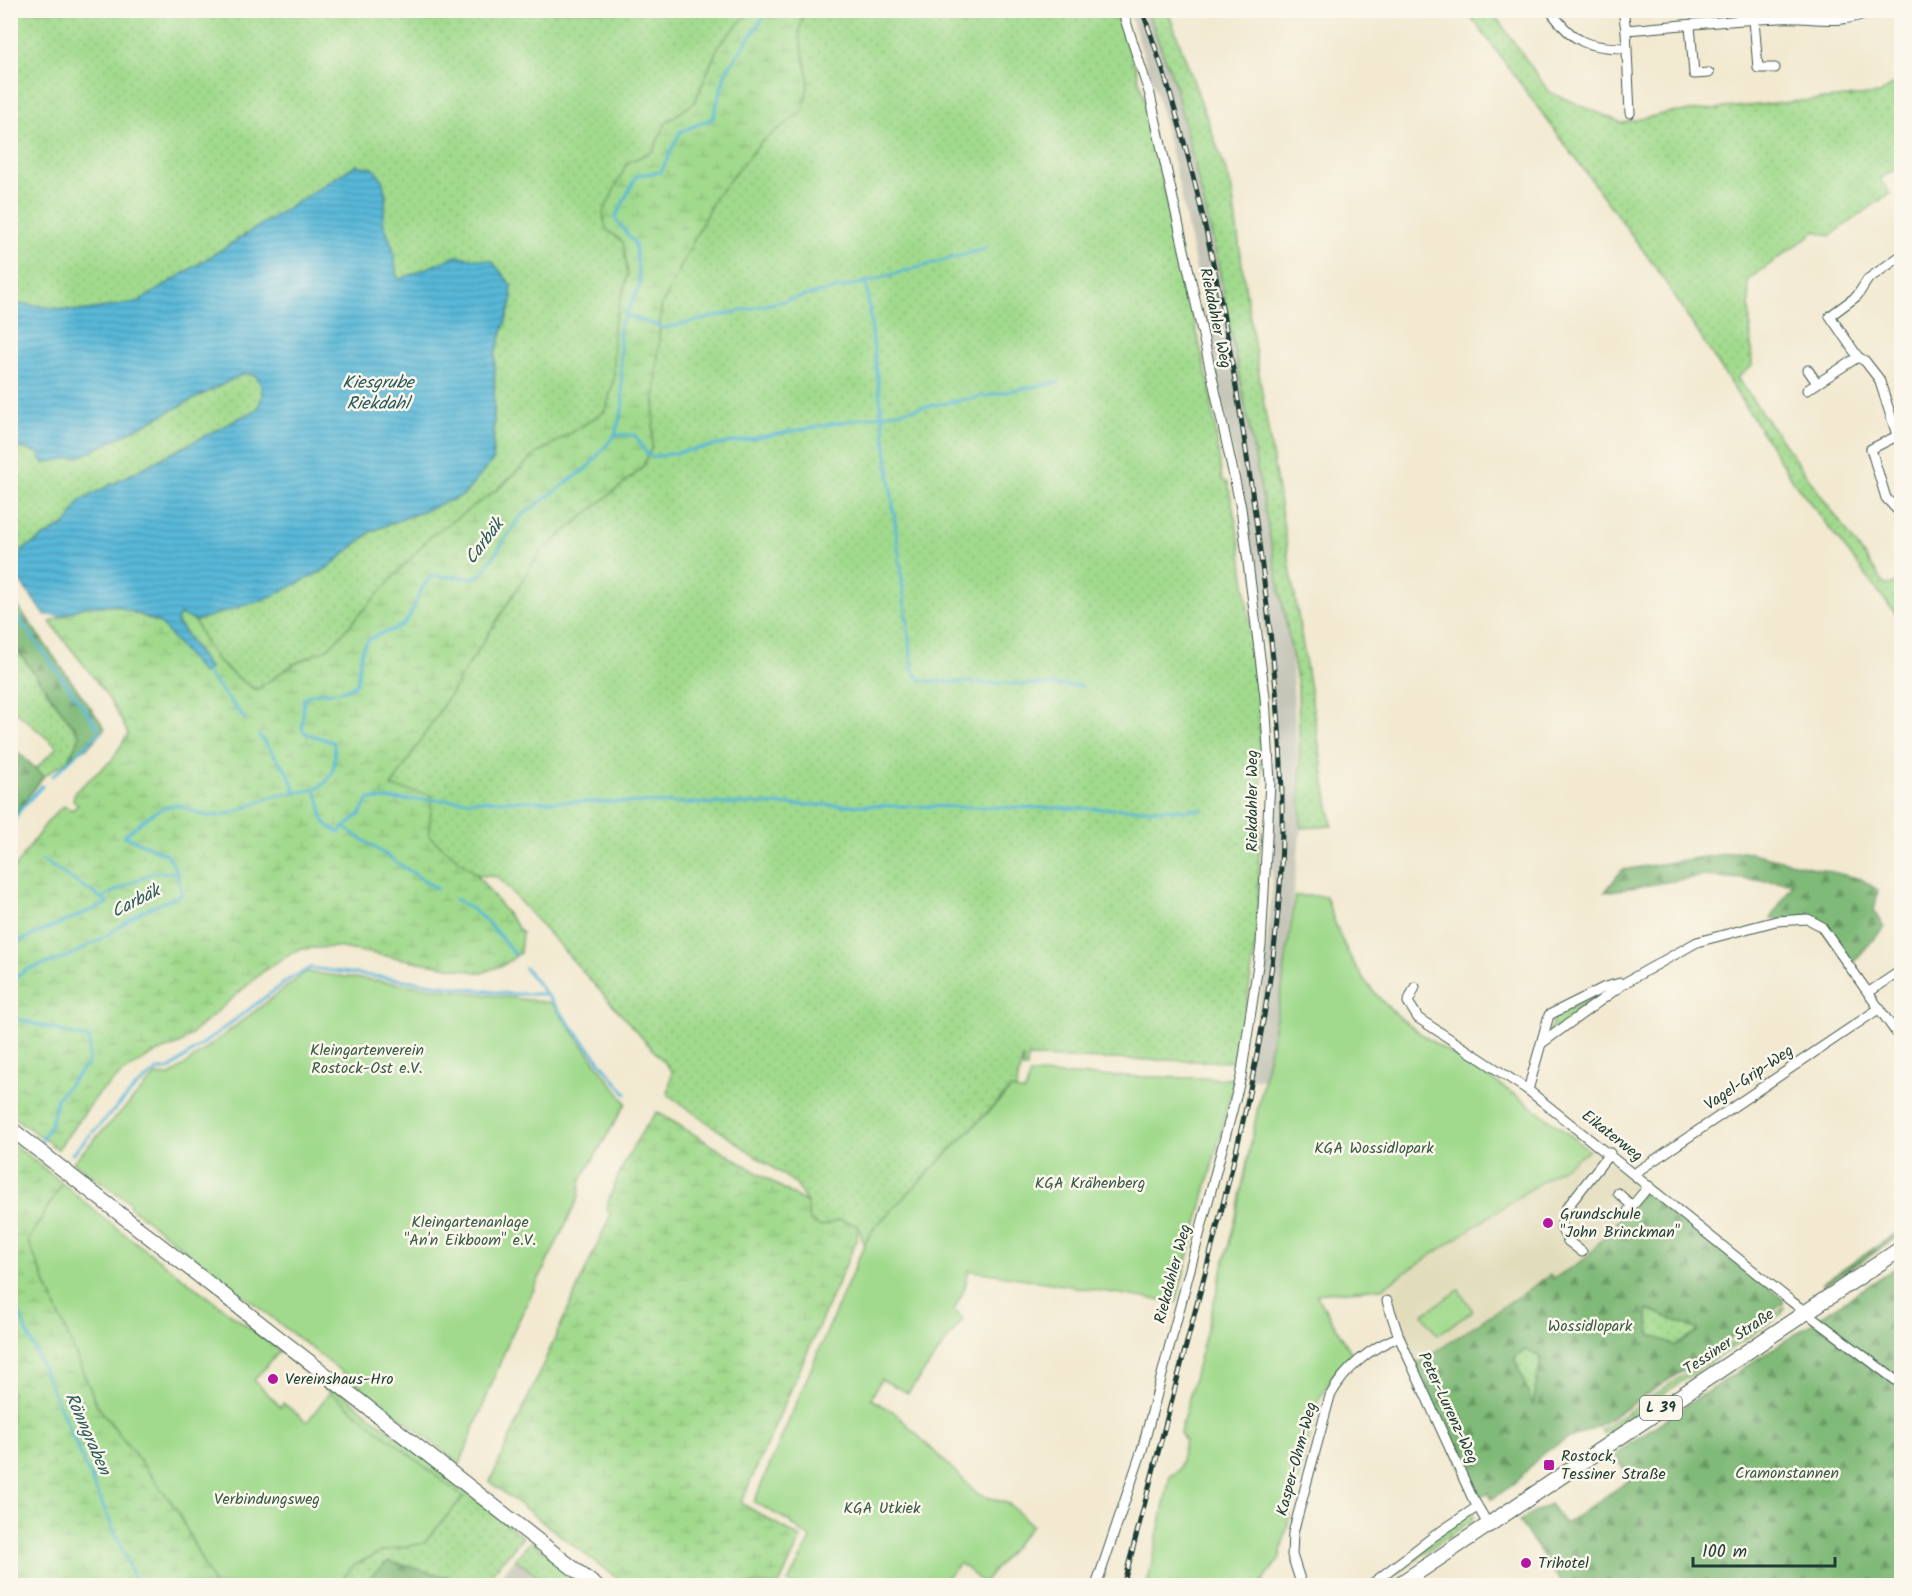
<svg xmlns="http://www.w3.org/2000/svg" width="1912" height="1596" viewBox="0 0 1912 1596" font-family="Kalam,sans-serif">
  <defs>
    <pattern id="grass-dots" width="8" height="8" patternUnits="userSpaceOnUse" patternTransform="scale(1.5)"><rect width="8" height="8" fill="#a1da8d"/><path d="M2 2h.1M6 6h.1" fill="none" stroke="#8abc7a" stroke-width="1.8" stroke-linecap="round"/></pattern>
    <pattern id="forest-firs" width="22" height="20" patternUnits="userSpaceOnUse" patternTransform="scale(1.5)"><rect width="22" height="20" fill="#80ba78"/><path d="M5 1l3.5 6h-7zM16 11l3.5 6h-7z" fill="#689863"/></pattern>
    <pattern id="wetland-marsh" width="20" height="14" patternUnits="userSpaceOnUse" patternTransform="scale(1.5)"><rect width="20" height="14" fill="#a1da8d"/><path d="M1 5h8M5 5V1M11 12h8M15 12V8" fill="none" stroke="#8abc7a"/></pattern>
    <pattern id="water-rules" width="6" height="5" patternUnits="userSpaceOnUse" patternTransform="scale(1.5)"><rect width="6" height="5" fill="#59b8d8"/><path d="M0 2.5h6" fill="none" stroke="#4997b0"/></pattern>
  </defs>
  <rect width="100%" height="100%" fill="#fbf7ec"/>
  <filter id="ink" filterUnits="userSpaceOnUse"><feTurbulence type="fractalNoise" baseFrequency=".0167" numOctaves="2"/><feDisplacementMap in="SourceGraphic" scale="12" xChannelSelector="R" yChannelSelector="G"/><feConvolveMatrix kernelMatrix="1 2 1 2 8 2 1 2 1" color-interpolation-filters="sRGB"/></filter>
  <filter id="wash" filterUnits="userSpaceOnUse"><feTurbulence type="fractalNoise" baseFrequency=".008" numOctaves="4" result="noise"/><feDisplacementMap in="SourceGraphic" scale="24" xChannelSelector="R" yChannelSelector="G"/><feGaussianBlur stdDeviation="1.35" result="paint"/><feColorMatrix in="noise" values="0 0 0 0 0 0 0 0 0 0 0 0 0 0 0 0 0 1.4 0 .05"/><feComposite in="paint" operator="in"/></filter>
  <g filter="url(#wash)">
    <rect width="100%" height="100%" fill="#f2e9d0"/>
    <path fill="#e1dcba" d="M 1594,1141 L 1647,1187 L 1585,1259 L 1553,1279 L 1550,1275 L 1413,1367 L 1382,1288 L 1589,1150 Z"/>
    <g fill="#c5c5b8">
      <path d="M 1129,11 L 1156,11 L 1196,135 L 1290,631 L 1301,828 L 1282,988 L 1264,1079 L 1246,1079 L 1263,983 L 1272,890 L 1274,731 L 1268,664 L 1244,508 L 1179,185 L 1157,95 Z"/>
      <path d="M 515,1559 L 549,1585 L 492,1586 Z"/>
    </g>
    <g fill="url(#grass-dots)" stroke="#608c60" stroke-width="1.5">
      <path d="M 796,10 L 1115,11 L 1135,65 L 1150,121 L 1161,178 L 1210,389 L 1222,480 L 1228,483 L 1240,544 L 1257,682 L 1262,767 L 1257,931 L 1239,1062 L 1028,1057 L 1027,1068 L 1023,1068 L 1023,1057 L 1015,1092 L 1010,1089 L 874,1228 L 864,1245 L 858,1225 L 839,1220 L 820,1228 L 809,1220 L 807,1203 L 796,1184 L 668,1095 L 672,1071 L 498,877 L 477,875 L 429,836 L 391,787 L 541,551 L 641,469 L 652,447 L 661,307 L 759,106 Z"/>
      <path d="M 11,11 L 750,11 L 743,22 L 718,47 L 695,102 L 666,123 L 653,151 L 627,163 L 606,229 L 623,242 L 628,275 L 613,327 L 614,379 L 606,411 L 535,455 L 370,604 L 329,648 L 294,664 L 256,690 C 223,669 210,657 195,621 L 268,598 L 326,569 L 372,531 L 464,495 L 493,460 L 495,355 L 512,301 L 456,256 L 401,279 L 396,277 L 393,248 L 383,222 L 386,196 L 356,165 L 138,302 L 81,311 L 20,304 L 11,309 Z"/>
      <path d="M 1147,11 L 1168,11 L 1231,185 L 1246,293 L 1332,826 L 1301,828 L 1298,686 L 1217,257 L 1174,82 Z"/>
      <path d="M 1467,11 L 1492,11 L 1549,92 L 1622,123 L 1668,113 L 1880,94 L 1901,78 L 1901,165 L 1880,179 L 1890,193 L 1830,236 L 1816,231 L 1748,280 L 1752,366 L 1737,378 L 1885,585 L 1901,583 L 1901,621 L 1794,482 L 1659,272 Z"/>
      <path d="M 243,374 L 255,375 C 264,387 264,396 257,409 L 81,500 L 67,523 L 22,550 L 18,562 L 11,551 L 11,446 L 37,452 L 82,456 Z"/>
      <path d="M 10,641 L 80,736 L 68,760 L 44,776 L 36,769 L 57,747 L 11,707 Z"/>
      <path d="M 1605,994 L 1549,1033 L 1555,1014 Z"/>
      <path d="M 1784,1308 L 1782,1314 L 1604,1434 L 1601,1430 Z"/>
      <path d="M 1647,1309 L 1699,1330 L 1675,1346 L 1650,1334 Z"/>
      <path d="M 1526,1349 L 1541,1358 L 1533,1406 L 1513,1357 Z"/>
      <path d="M 318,1374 L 523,1537 L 482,1585 L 462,1585 L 463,1581 L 388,1562 L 360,1585 L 337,1585 L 354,1565 L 383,1551 L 424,1543 L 463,1497 L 308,1375 Z"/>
      <path d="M 1473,1514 L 1472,1520 L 1379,1585 L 1373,1586 L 1466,1516 Z"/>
      <path d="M 531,1541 L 587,1585 L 549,1585 L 515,1559 Z"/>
    </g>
    <g fill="url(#forest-firs)" stroke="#507c56" stroke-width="1.5" fill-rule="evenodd">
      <path d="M 11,597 L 105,728 L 89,746 L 68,760 L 80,736 L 11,641 Z"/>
      <path d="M 11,746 L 44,776 L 11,819 Z"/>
      <path d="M 1743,851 L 1861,879 L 1878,890 L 1874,912 L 1884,927 L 1850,966 L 1816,921 L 1771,919 L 1793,883 L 1703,876 L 1605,892 L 1622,870 Z"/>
      <path d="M 1647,1187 L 1783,1299 L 1783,1304 L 1602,1424 L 1561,1442 L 1541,1455 L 1514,1484 L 1492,1499 L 1488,1493 L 1476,1501 L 1416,1365 L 1550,1275 L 1553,1279 L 1585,1259 ZM 1647,1309 L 1698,1330 L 1698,1331 L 1675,1346 L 1650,1334 ZM 1526,1349 L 1541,1358 L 1533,1405 L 1514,1357 Z"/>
      <path d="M 1901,1230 L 1901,1235 L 1824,1286 L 1823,1283 Z"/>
      <path d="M 1901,1264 L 1901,1585 L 1563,1585 L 1519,1521 L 1550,1504 L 1565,1524 L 1631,1479 L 1615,1456 L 1634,1440 Z"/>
      <path d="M 388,1561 L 463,1581 L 462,1585 L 360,1585 Z"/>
    </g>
    <g fill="url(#wetland-marsh)" stroke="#608c60" stroke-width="1.5">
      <path d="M 750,11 L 804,11 L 799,33 L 809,81 L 803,111 L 761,142 L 714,199 L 661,307 L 652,447 L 641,469 L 541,551 L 391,787 L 432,795 L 429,836 L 477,875 L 522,933 L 520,953 L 505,964 L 482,973 L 336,947 L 299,949 L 266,969 L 181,1043 L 153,1054 L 125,1071 L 99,1093 L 58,1149 L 11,1115 L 10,873 C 29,852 42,822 64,806 L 72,810 L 78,805 L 73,800 L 75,792 L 112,760 L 128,734 C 109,691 78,659 50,622 L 83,607 L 115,605 L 160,623 L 204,673 L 209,668 L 177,621 L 180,614 L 195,621 C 210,657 223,669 256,690 L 294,664 L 329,648 L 431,536 L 501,487 L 535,455 L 606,411 L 614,379 L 613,327 L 628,275 L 623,242 L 606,229 L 603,213 L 627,163 L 653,151 L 666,123 L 695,102 L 718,47 Z"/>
      <path d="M 657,1112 L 807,1203 L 809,1220 L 820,1227 L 839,1220 L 858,1225 L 857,1239 L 741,1503 L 801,1538 L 779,1585 L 626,1585 L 490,1482 L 611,1214 L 606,1209 C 617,1174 634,1140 657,1112 Z"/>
      <path d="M 10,1141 L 62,1183 L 28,1241 L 97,1405 L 176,1508 L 214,1585 L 11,1585 Z"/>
    </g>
    <g fill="#a1da8d" stroke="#608c60" stroke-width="1.5">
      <path d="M 1295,896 L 1326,896 C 1336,930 1349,962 1372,990 C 1407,1031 1456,1056 1500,1085 C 1531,1105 1560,1127 1589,1150 L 1382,1288 L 1316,1294 L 1352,1354 L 1333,1376 L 1318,1401 L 1279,1560 L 1259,1585 L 1147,1585 L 1170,1476 L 1179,1470 L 1185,1441 L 1180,1433 L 1236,1217 L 1282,988 Z"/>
      <path d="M 306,972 L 552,1003 L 626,1103 L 581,1180 L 579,1197 L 509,1340 L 460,1464 L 130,1207 L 129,1202 L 73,1162 L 156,1075 L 170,1076 Z"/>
      <path d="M 1030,1074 L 1235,1079 L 1176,1303 L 969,1270 L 964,1290 L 954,1310 L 963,1319 L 908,1393 L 881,1379 L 871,1399 L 894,1412 L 978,1494 L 1009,1504 L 1032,1525 L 983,1583 L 960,1563 L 940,1585 L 791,1585 L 788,1582 L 811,1539 L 787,1520 L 754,1502 L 864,1245 L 874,1228 L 1011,1089 L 1025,1092 Z"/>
      <path d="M 62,1183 L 102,1217 L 280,1351 L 254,1380 L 281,1407 L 283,1403 L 307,1422 L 330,1392 L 463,1497 L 424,1543 L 383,1551 L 354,1565 L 337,1585 L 214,1585 L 176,1508 L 97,1405 L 28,1241 Z"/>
      <path d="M 1459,1290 L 1473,1311 L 1437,1335 L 1423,1314 Z"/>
    </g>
    <path fill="url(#water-rules)" stroke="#3c7a86" stroke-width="1.5" d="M 356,165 L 373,168 L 382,179 L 386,196 L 383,222 L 393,248 L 397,277 L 401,279 L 456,256 L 492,261 L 511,285 L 512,301 L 495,355 L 493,460 L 464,495 L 372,531 L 326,569 L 268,598 L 195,621 L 180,614 L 177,622 L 209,668 L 203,674 L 160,623 L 115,605 L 83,607 L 62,616 L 45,615 L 19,580 L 18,562 L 22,550 L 67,523 L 81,500 L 257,409 C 264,396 264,387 255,375 L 243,374 L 82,456 L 44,463 L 37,452 L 11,446 L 11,309 L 20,304 L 81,311 L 138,302 Z"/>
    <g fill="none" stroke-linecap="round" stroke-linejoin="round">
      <g stroke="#59b8d8" stroke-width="3">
        <path d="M 866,282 L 987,248"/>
        <path d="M 625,315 L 665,328 L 866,282 L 913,671 L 922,681 L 1082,686"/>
        <path d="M 615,435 L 635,435 L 647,454 L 653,457 L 1059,382"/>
        <path d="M 10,551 L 18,562"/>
        <path d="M 10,606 L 99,729 L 99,733 L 53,776"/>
        <path d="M 206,672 L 245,719"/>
        <path d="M 259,735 L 288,773 L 296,793"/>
        <path d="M 315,791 C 327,809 313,822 339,832 L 360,814 L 369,799 L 1203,810"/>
        <path d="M 10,826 L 20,810 L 42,786"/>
        <path d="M 345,828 L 437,889"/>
        <path d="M 42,860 L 101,898 L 152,873 L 177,872"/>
        <path d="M 455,899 C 484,914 495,930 515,955"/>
        <path d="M 10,945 L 108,903 L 102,898"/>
        <path d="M 525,968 L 626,1094"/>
        <path d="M 10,982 L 26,970 L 69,956 L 104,937 L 142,911 L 182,895 L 177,872 L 168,855 L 124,836 C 137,826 157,806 175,805 C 186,805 198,816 210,816 C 235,816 252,803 275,796 C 298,790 330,796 334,764 C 334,756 336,749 333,742 L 305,733 L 302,728 L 304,698 C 320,687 338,699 357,683 C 359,672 359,655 364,646 C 372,630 398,634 407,620 C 418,604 418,588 432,576 L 474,578 L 481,575 L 520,517 L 588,467 L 615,435 L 623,407 L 619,328 L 640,285 L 635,244 L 615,218 L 637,175 L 661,172 L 680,132 L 713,118 L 726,72 L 763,18 L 764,10"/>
        <path d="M 10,1017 L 90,1039 L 88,1063 L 57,1098 L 51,1124 L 39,1145"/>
        <path d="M 72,1154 L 137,1086 L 158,1070 L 168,1070 L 291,978 L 311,968 L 509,994 L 544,994"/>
        <path d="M 10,1293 L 138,1586"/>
      </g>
    </g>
  </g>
  <g filter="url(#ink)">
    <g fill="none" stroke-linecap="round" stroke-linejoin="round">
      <defs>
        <g id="street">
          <path d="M 1550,10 C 1573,43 1588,48 1627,48"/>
          <path d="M 1623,10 L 1626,30"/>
          <path d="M 1754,20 L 1758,68 L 1775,68"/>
          <path d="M 1690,25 L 1694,74 L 1709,73"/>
          <path d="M 1630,113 L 1626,30 C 1677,26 1728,20 1779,18 C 1818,16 1835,27 1875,10"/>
          <path d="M 1808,370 L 1817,383"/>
          <path d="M 1807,390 L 1858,357"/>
          <path d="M 1901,434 L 1871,449 L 1886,498 L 1902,515"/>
          <path d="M 1897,435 L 1879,379 L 1865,361 L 1858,357 L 1830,316 L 1857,296 L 1868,279 L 1902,255"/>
          <path d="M 1415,987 L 1408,1002 L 1418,1018 L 1528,1090 L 1791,1301 L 1902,1385"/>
          <path d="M 1869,992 L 1902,970"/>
          <path d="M 1542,1043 L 1626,982 L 1697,942 L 1776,921 L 1808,919 L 1821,926 L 1902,1041"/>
          <path d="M 1528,1090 L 1549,1015 L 1605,987 L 1620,983"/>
          <path d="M 1635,1173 L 1880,1008"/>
          <path d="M 1618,1193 L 1632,1206"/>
          <path d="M 1628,1211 L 1649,1186"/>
          <path d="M 1582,1252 L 1568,1241 L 1561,1228 L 1565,1210 L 1610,1153"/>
          <path d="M 1387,1301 L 1399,1337 L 1472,1497 L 1488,1524"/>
          <path d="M 1096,1586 L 1142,1450 L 1241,1077 L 1261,945 L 1270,782 L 1265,697 L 1241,508 L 1150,95 L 1122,10"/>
          <path d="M 1302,1586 L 1292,1555 L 1293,1533 L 1330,1396 C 1344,1370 1370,1347 1399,1337"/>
          <path d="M 1369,1586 L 1434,1536 L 1477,1507"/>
        </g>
        <path id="secondary" d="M 10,1128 L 596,1586"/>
        <path id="primary" d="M 1397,1586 L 1902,1248"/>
      </defs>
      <use href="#street" stroke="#3f574b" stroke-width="11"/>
      <use href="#secondary" stroke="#3f574b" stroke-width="16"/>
      <use href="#primary" stroke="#3f574b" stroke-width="17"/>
      <use href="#street" stroke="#fff" stroke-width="9"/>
      <use href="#secondary" stroke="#fff" stroke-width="14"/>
      <use href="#primary" stroke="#fff" stroke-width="15"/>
      <defs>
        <path id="rail" d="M 1123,1586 C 1150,1484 1177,1382 1203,1281 C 1233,1168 1261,1057 1275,941 C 1293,795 1274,651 1254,506 C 1231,340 1201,169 1142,10"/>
      </defs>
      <use href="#rail" stroke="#1f3d34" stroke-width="5"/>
      <use href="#rail" stroke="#fbf7ec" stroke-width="3" stroke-dasharray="9" stroke-linecap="butt"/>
    </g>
  </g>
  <g fill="#b5179e" stroke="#fbf7ec" stroke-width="2">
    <circle cx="1548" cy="1223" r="6"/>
    <circle cx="273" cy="1379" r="6"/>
    <rect x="1543" y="1459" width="12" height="12" rx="3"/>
    <circle cx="1526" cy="1563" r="6"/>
  </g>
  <g text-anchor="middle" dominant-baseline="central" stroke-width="5" stroke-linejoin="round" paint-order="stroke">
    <rect fill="#fbf7ec" stroke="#61756b" stroke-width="1.5" x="1640" y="1396" width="42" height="24" rx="4.5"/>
    <g font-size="15" font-weight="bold" fill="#1f3d34">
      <text x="1661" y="1408">L 39</text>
    </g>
    <g font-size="16" fill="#1f3d34" stroke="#fbf7ec">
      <text transform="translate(1215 318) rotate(78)">Riekdahler Weg</text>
      <text transform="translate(1252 801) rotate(-90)">Riekdahler Weg</text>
      <text transform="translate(1749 1078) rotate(-34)">Vagel-Grip-Weg</text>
      <text transform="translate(1612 1136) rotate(38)">Eikaterweg</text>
      <text transform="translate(1173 1274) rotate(-75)">Riekdahler Weg</text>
      <text transform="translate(1729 1342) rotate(-34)">Tessiner Straße</text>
      <text transform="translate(1448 1408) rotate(65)">Peter-Lurenz-Weg</text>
      <text transform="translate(1297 1459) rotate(-75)">Kasper-Ohm-Weg</text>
    </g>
    <g font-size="16" fill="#395c46" stroke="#fbf7ec">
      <text x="367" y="1050">Kleingartenverein<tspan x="367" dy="18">Rostock-Ost e.V.</tspan></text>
      <text x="1374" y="1148">KGA Wossidlopark</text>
      <text x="1090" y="1183">KGA Krähenberg</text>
      <text x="470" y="1222">Kleingartenanlage<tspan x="470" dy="18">"An'n Eikboom" e.V.</tspan></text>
      <text x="1590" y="1326">Wossidlopark</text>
      <text x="1787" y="1473">Cramonstannen</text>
      <text x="267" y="1499">Verbindungsweg</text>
      <text x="882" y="1508">KGA Utkiek</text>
    </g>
    <g font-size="16" fill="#1f3d34" stroke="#fbf7ec" text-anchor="start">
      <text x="1560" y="1214">Grundschule<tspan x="1560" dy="18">"John Brinckman"</tspan></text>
      <text x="285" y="1379">Vereinshaus-Hro</text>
      <text x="1561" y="1456">Rostock,<tspan x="1561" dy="18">Tessiner Straße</tspan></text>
      <text x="1538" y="1563">Trihotel</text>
    </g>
    <g font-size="18" font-style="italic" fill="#2e5c5d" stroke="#fbf7ec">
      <text x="378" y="383">Kiesgrube<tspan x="378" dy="21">Riekdahl</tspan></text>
      <text transform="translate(485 542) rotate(-53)">Carbäk</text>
      <text transform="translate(136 902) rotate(-27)">Carbäk</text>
      <text transform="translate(87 1434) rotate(66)">Rönngraben</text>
    </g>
  </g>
  <rect width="1912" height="1596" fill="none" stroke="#fbf7ec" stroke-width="36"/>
  <path d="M1693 1557v9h142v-9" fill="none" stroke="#1f3d34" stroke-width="3"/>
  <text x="1702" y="1557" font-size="18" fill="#1f3d34" stroke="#fbf7ec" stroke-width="4.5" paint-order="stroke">100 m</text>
</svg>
